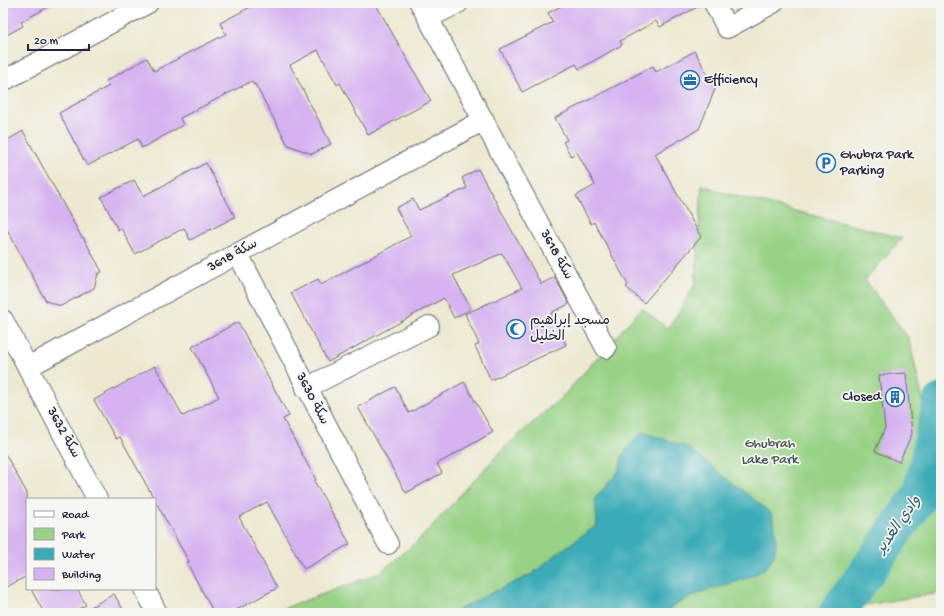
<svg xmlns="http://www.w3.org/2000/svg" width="944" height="616" viewBox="0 0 944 616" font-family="'Gochi Hand','Playpen Sans Arabic',sans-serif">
  <rect width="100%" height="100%" fill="#f6f6f2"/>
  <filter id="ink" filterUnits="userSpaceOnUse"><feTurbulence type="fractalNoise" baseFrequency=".025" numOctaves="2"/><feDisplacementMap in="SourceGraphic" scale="8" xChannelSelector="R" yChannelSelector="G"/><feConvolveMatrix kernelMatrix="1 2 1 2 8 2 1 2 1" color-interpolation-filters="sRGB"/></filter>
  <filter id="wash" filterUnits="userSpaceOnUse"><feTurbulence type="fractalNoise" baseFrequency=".012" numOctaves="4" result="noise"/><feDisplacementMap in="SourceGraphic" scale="16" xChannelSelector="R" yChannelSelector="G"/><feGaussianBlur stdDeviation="0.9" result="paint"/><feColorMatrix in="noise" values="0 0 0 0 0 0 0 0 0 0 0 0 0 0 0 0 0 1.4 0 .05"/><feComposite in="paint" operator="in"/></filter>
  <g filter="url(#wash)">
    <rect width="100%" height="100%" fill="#ede9d1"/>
    <path fill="#97d285" stroke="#5c7a60" d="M 702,185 L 724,193 L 902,238 L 865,280 L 909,339 L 941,481 L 941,590 L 939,593 L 865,605 L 838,613 L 271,613 L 378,574 L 420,539 L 502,450 L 564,395 L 642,308 L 668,329 L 695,285 Z"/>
    <path fill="#3bacb7" stroke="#2e6779" d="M 642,432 L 687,447 L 771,513 C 790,575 752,576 705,591 C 691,596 676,604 664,613 L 453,613 L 485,596 L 532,574 L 559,552 L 597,525 L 595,498 L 618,472 L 623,454 Z"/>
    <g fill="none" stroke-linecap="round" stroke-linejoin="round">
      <path stroke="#3bacb7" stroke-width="37" d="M 837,613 L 873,563 L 921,494 L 941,402"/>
    </g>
    <g id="blocks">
      <g fill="#d6b2f1">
        <path d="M 3,3 L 55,3 L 21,22 L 23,26 L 3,37 Z"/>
        <path d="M 258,3 L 375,3 L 431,101 L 368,135 L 340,83 L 337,85 L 318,50 L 290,65 L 331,144 L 312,154 L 288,145 L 255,84 L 254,85 L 252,81 L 180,118 L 183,125 L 142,148 L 138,139 L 87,166 L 59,113 L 109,86 L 106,81 L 147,58 L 154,71 L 226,34 L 220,23 Z"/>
        <path d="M 567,3 L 703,3 L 703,4 L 660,27 L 656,21 L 620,41 L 622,45 L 579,69 L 576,64 L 522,92 L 500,49 L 553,22 L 548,13 Z"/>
        <path d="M 695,51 L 715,89 L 699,129 L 655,154 L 701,237 L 644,303 L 626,287 L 628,285 L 594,222 L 591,224 L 576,196 L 595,185 L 577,152 L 571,156 L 563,142 L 567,140 L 555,118 L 653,66 L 656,72 Z"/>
        <path d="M 23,131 L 82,238 L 83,237 L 102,272 L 98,274 L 94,288 L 61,306 L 46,301 L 3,222 L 3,147 L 8,144 L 6,141 Z"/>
        <path d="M 206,163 L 235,217 L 190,240 L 184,228 L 135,254 L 121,228 L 118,230 L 101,197 L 134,180 L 143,196 Z"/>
        <path d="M 478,169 L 541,284 L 555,277 L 569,304 L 551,313 L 566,345 L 491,380 L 475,346 L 479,344 L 465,314 L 522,288 L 502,253 L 453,275 L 471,309 L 454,318 L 444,298 L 328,362 L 291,293 L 318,279 L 321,285 L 411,236 L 396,208 L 413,199 L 419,210 L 467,188 L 462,178 Z"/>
        <path d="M 238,322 L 289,416 L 283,419 L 316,480 L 314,481 L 350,544 L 304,569 L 267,502 L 239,517 L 277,588 L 231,613 L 214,613 L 187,563 L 189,562 L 120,437 L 116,439 L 94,400 L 155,366 L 183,416 L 219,397 L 192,347 Z"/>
        <path d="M 906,373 L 912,434 L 899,462 L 875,451 L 885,428 L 879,375 Z"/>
        <path d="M 464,382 L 493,432 L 437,464 L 442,473 L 406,493 L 358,407 L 395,387 L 409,413 Z"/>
        <path d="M 3,450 L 27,493 L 27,576 L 3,589 Z"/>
        <path d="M 31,589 L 77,589 L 86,605 L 70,613 L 44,613 Z"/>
        <path d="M 114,594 L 125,613 L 80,613 Z"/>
      </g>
    </g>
  </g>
  <g filter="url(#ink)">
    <use href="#blocks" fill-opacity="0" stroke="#696870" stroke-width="1"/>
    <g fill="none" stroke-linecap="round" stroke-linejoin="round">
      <defs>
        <g id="street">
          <path d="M 420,3 L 606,348"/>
          <path d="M 714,3 L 727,28 L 773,3"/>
          <path d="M 428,18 L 458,3"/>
          <path d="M 3,81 L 148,3"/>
          <path d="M 238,254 L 388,544"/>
          <path d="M 3,320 L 97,499"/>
          <path d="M 28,367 L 484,120"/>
          <path d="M 306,388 L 429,326"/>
          <path d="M 145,589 L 157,613"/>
        </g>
      </defs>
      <use href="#street" stroke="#696870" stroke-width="22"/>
      <use href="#street" stroke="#fff" stroke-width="20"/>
    </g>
  </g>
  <defs>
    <symbol id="office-ring" viewBox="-11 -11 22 22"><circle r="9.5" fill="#f6f6f2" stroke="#1f6fb2" stroke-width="1.5"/><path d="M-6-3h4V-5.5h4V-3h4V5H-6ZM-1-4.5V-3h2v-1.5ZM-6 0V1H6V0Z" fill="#1f6fb2"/></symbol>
    <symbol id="parking-ring" viewBox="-11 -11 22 22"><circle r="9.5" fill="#f6f6f2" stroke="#1f6fb2" stroke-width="1.5"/><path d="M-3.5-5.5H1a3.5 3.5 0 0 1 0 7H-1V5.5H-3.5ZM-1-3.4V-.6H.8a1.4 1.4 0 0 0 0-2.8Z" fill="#1f6fb2"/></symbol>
    <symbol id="mosque-ring" viewBox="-11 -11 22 22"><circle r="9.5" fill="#f6f6f2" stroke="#1f6fb2" stroke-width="1.5"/><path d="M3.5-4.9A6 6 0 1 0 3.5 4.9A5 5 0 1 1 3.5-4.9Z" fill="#1f6fb2"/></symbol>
    <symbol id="building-ring" viewBox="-11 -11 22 22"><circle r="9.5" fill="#f6f6f2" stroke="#1f6fb2" stroke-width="1.5"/><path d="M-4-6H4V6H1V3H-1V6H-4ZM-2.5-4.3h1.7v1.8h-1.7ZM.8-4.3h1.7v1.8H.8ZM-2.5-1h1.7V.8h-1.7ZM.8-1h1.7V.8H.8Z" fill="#1f6fb2"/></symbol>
  </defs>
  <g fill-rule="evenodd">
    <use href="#office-ring" x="679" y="69" width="22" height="22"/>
    <use href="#parking-ring" x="815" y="152" width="22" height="22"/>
    <use href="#mosque-ring" x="505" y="318" width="22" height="22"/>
    <use href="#building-ring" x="884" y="386" width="22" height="22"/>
  </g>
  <g text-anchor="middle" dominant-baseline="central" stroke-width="3.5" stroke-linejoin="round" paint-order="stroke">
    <g font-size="14" fill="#22223b" stroke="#f6f6f2" text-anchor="start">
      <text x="704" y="80">Efficiency</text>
      <text x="840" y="155">Ghubra Park<tspan x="840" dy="16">Parking</tspan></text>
      <text x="530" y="321">مسجد إبراهيم<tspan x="530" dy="16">الخليل</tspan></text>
      <text x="881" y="397" text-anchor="end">Closed</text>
    </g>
    <g font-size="14" fill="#22223b" stroke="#f6f6f2">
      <text transform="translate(556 255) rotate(62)">سكة 3618</text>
      <text transform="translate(233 256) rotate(-28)">سكة 3618</text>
      <text transform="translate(312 399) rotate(63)">سكة 3630</text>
      <text transform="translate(63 433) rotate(62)">سكة 3632</text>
    </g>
    <g font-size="14" fill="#455751" stroke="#f6f6f2">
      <text x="770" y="444">Ghubrah<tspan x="770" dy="16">Lake Park</tspan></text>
    </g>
    <g font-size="15" font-style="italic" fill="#2c596d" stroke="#f6f6f2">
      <text transform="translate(899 525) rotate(-55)">وادي الغدير</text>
    </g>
  </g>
  <rect width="944" height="616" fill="none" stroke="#f6f6f2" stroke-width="16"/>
  <rect x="26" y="498" width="130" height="92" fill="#f6f6f2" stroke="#a1a1a9"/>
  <rect x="34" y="511" width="20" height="6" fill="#ffffff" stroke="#a1a1a9"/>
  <text x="62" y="518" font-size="12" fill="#22223b">Road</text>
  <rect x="34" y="528" width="20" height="12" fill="#97d285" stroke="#a1a1a9"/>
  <text x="62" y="538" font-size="12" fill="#22223b">Park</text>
  <rect x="34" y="548" width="20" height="12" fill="#3bacb7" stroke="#a1a1a9"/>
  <text x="62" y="558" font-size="12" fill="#22223b">Water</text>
  <rect x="34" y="568" width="20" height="12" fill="#d6b2f1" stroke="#a1a1a9"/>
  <text x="62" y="578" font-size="12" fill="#22223b">Building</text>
  <path d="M28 44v6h61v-6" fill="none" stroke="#22223b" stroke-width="2"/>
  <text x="34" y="44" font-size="12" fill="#22223b" stroke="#f6f6f2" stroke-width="3" paint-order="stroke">20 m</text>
</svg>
